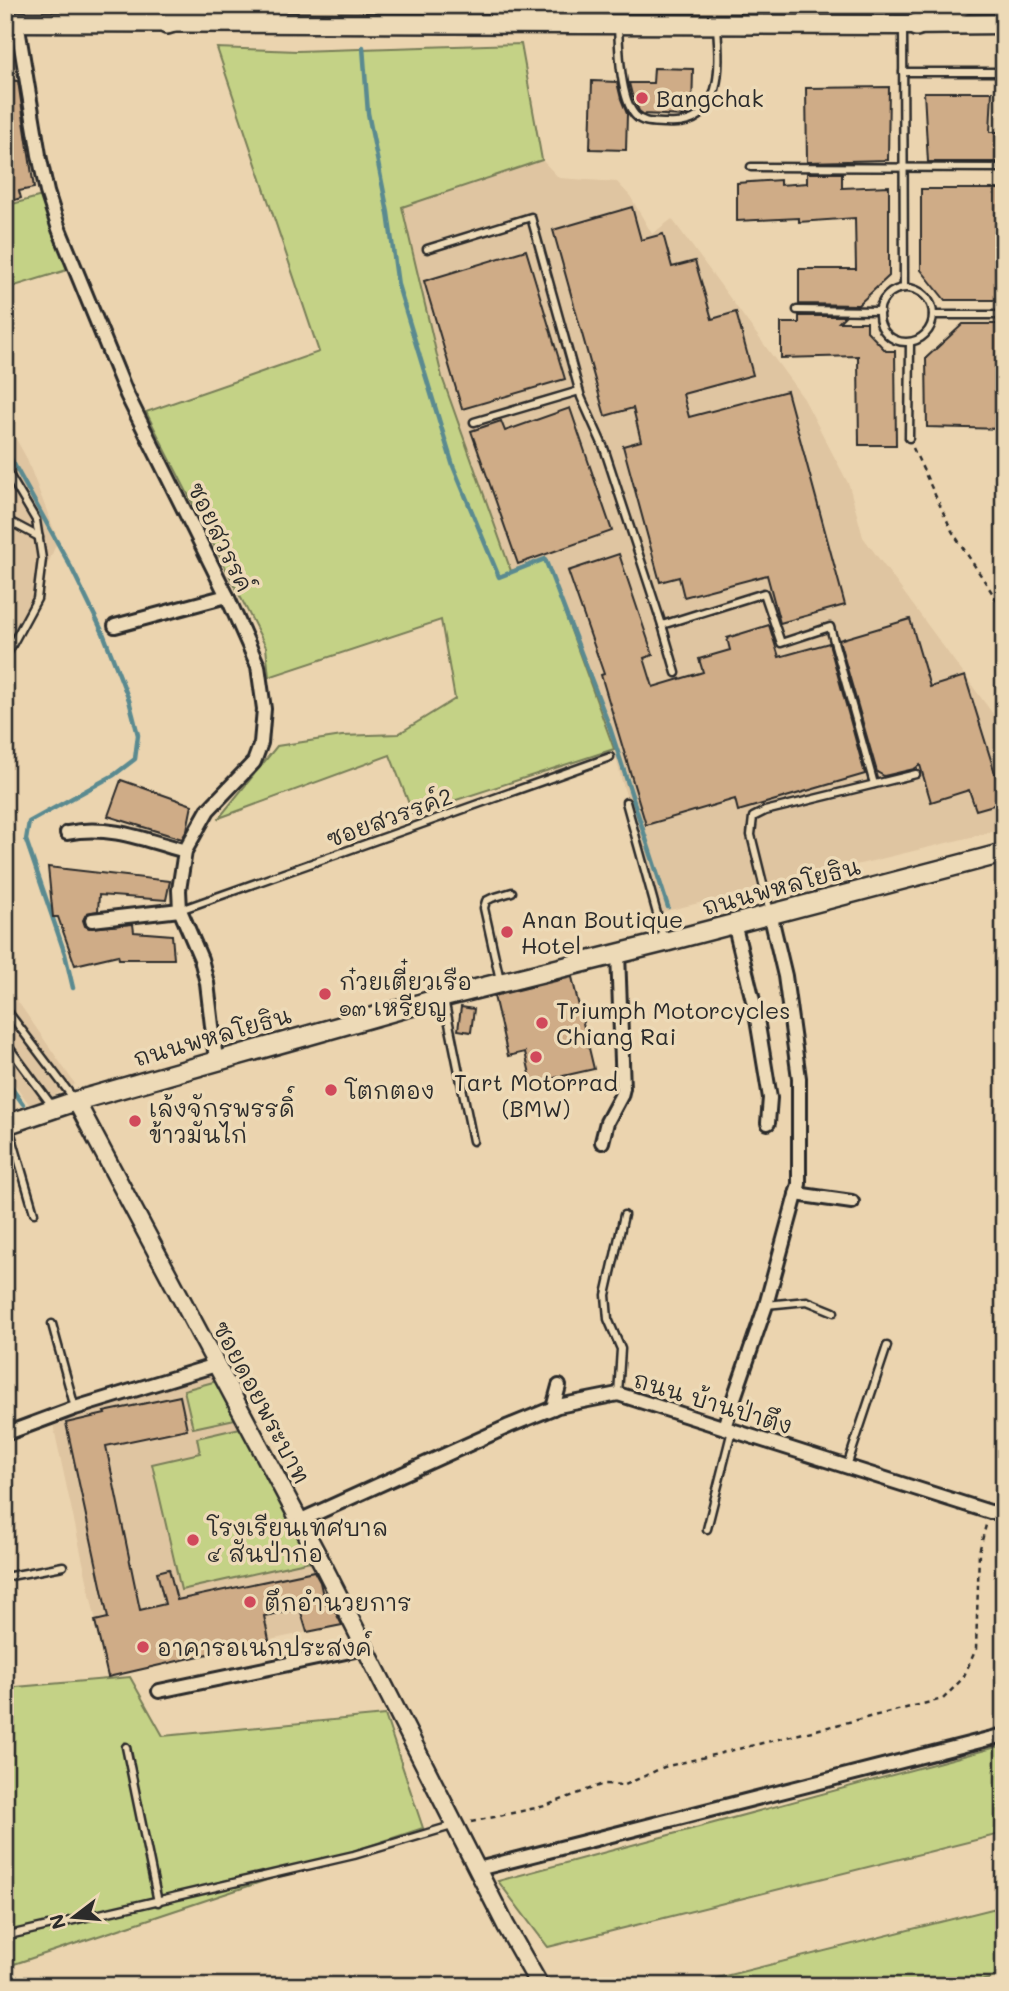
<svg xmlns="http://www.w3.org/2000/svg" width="1009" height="1991" viewBox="0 0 1009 1991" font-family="Mali,'Playpen Sans Thai',sans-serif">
  <rect width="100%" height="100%" fill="#ebd4af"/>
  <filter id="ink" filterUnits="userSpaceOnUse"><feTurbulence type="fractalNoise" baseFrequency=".0143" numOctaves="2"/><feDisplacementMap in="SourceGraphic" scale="14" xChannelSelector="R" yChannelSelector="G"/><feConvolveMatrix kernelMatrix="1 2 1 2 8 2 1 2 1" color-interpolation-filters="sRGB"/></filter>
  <g filter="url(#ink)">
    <g fill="#dfc5a1">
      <path d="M 542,160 L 559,178 L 617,182 L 630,196 L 652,234 L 672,219 L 804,399 L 849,485 L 863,537 L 993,714 L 1004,752 L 1004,829 L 662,912 L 622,782 L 614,749 L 545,559 L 511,572 L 442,377 L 402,207 Z"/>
      <path d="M 5,419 L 26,457 L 58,540 L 5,665 Z"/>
      <path d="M 5,983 L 75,1084 L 32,1108 L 5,1071 Z"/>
      <path d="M 206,1374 L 223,1377 L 352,1623 L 187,1657 L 108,1677 L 53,1424 Z"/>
    </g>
    <g fill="#c4d286" stroke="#787e58" stroke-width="2">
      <path d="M 521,44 L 542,160 L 402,207 L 442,377 L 511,571 L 545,559 L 614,749 L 413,814 L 390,755 L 219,818 L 277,746 L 342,736 L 398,734 L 455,699 L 441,620 L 269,677 L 266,647 L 146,412 L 319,352 L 217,48 L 297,51 Z"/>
      <path d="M 42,196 L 70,269 L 5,289 L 5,206 Z"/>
      <path d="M 217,1381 L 235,1419 L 193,1428 L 184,1390 Z"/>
      <path d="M 249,1426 L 319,1559 L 181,1590 L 152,1464 L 200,1453 L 197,1438 Z"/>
      <path d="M 130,1677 L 163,1736 L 385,1715 L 423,1828 L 5,1967 L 5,1688 Z"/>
      <path d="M 1004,1745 L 1004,1833 L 548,1947 L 498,1881 Z"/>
      <path d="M 1004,1906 L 1004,1975 L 961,1986 L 685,1986 Z"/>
    </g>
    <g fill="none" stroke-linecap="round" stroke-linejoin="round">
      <g stroke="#5a8a90" stroke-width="4.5">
        <path d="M 363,47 L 368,113 L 388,213 L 398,285 L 453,466 L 499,577 L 545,559 L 610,728 L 668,907"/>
        <path d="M 5,448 L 72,569 L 103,633 L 129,700 L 138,735 L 135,759 L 114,775 L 29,822 L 26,840 L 65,954 L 73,988"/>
        <path d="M 5,1079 L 23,1104"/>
      </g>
    </g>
    <g fill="#cfac87" stroke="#2b2b2b" stroke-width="2">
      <path d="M 654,68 L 693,69 L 692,113 L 685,116 L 643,114 L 639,111 L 632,95 L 629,83 L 653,83 Z"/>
      <path d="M 5,80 L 18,81 L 34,188 L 19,191 L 21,198 L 5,203 Z"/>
      <path d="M 592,81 L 617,82 L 621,99 L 627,114 L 626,150 L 590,149 Z"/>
      <path d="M 889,87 L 888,160 L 807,162 L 806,88 Z"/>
      <path d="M 924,92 L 992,92 L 990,132 L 999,132 L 999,162 L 928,162 Z"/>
      <path d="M 807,173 L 842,173 L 842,188 L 889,186 L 889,276 L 858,305 L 799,304 L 799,269 L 856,269 L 855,218 L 799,222 L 799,218 L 737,221 L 737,183 L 780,180 L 780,185 L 807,183 Z"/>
      <path d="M 921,189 L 1004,189 L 1004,300 L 945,300 L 921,270 Z"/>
      <path d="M 632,207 L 641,240 L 663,234 L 672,267 L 695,261 L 712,319 L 736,312 L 753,375 L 683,394 L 689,417 L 787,391 L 845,605 L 780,623 L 767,575 L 684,597 L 679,577 L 660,582 L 623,446 L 641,441 L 633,408 L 605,416 L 553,230 Z"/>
      <path d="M 526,250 L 565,379 L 462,409 L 424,281 Z"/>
      <path d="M 799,316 L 845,316 L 839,322 L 867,322 L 867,331 L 886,351 L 895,351 L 896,445 L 859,445 L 858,356 L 781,358 L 781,323 L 799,323 Z"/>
      <path d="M 963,324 L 1004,324 L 1004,429 L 927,427 L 926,358 Z"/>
      <path d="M 570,408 L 612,531 L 518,564 L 471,431 L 501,421 L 505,431 Z"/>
      <path d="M 619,554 L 653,655 L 644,658 L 653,687 L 703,672 L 699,659 L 730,650 L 727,638 L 769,625 L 779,657 L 829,643 L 865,774 L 738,811 L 735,799 L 646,825 L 601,675 L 604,674 L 568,571 Z"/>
      <path d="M 910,619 L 930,687 L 965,676 L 1004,802 L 976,810 L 969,790 L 931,802 L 920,765 L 914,769 L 884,776 L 877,772 L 839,640 Z"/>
      <path d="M 121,780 L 192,805 L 187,830 L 182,839 L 108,816 Z"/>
      <path d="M 48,867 L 170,881 L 166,900 L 99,895 L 98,911 L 87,913 L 83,920 L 85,926 L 89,928 L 133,924 L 134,932 L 172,935 L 174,959 L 119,959 L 118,955 L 75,965 L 58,917 L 53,917 Z"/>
      <path d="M 572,977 L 594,1069 L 532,1083 L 525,1052 L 508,1056 L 494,996 Z"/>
      <path d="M 461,1007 L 474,1009 L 471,1032 L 458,1030 Z"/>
      <path d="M 180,1396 L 187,1429 L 106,1446 L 140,1610 L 165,1604 L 157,1572 L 169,1569 L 177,1600 L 314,1571 L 320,1582 L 325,1605 L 331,1603 L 342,1625 L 307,1632 L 300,1609 L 264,1616 L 269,1640 L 108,1677 L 95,1621 L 108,1618 L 66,1423 L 105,1414 L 104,1412 Z"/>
    </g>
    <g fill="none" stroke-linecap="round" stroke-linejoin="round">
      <defs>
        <g id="service">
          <path d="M 618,26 C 619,48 620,98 635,115 C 643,124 655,122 666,123 C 724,128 720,67 717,27"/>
          <path d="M 903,27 L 904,288"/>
          <path d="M 903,72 L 1004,72"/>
          <path d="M 751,167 L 1004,168"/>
          <path d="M 427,249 L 531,217 L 581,397 L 604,448 L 662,625 L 676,673"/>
          <circle cx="906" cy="315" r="27"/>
          <path d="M 797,310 L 880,311"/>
          <path d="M 933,315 L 1004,315"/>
          <path d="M 474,422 L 579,391"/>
          <path d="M 909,438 L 910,342"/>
          <path d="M 5,468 L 36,520 L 42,559 L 37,599 L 5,658"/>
          <path d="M 5,519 L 39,537"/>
          <path d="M 662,625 L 764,593 L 781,643 L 830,627 L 874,784"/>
          <path d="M 626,802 L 664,939"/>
          <path d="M 180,910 L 610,757"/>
          <path d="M 770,912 L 751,835 L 753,817 L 765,811 L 916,774"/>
          <path d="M 500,980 L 484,908 L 486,901 L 492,898 L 512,892"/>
          <path d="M 444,999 L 473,1141"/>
          <path d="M 5,1008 L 74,1099"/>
          <path d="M 5,1042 L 53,1107"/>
          <path d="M 9,1127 L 34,1213"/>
          <path d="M 766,1305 L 807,1301 L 834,1312"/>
          <path d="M 52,1324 L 75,1408"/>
          <path d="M 618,1394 L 621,1349 L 608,1319 L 606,1295 L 624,1215"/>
          <path d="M 847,1466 L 887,1346"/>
          <path d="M 707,1529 L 732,1430"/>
          <path d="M 5,1577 L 63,1566"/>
          <path d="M 126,1747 L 158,1902"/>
          <path d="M 5,1936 L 354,1855 L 455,1825"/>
        </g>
        <g id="minor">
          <path d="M 17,22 L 39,155 L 47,192 L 59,229 L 127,395 L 227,596 L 258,666 L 264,709 L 261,743 L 254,762 L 208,810 L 185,851 L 179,890 L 180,910 L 201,959 L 207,983 L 216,1060"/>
          <path d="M 115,626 L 227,596"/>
          <path d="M 67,833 C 108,824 146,840 185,851"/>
          <path d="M 92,920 L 180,910"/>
          <path d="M 734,923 L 756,1013 L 770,1098 L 768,1123"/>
          <path d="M 602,1142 L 607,1122 L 621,1096 L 623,1088 L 618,953"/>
          <path d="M 796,1194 L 852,1202"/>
          <path d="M 553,1408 L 559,1386"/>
          <path d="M 724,1427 L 766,1305 L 799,1184 L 799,1078 L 785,976 L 770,913"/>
          <path d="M 5,1434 L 75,1408 L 216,1365"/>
          <path d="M 299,1521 L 509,1426 L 558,1406 L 618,1394 L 990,1512 L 1004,1512"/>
          <path d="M 159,1691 L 365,1648"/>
          <path d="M 478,1869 L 1004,1735"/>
        </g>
        <path id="tertiary" d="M 76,1101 L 323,1565 L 506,1926 L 540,1986"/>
        <g id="secondary">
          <path d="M 5,22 L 903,25 L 1004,24"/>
          <path d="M 5,1125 L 76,1101 L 444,997 L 665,942 L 1004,853"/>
        </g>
        <g id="primary">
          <path d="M 167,23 L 227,5"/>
          <path d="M 916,25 L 961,5"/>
        </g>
      </defs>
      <use href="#service" stroke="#2b2b2b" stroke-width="11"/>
      <use href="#minor" stroke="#2b2b2b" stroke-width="18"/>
      <use href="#tertiary" stroke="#2b2b2b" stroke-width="21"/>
      <use href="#secondary" stroke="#2b2b2b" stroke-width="23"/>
      <use href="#primary" stroke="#2b2b2b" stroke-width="26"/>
      <g stroke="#2b2b2b" stroke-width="2.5" stroke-dasharray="5 5" stroke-linecap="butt">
        <path d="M 913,448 L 952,531 L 1004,611"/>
        <path d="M 471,1822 L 545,1806 L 603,1784 L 625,1785 L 664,1767 L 943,1699 L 963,1678 L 976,1649 L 979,1552 L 986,1525"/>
      </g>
      <use href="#service" stroke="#eddab7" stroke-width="6"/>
      <use href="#minor" stroke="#eddab7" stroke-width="12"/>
      <use href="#tertiary" stroke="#eddab7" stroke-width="16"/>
      <use href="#secondary" stroke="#eddab7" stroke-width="18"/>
      <use href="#primary" stroke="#eddab7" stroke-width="21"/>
    </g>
  </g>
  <g fill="#d1495b" stroke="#eddab7" stroke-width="2.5">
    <circle cx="642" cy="98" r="7"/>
    <circle cx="507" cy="932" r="7"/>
    <circle cx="325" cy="994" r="7"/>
    <circle cx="542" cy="1023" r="7"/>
    <circle cx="536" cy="1057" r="7"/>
    <circle cx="331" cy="1090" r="7"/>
    <circle cx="135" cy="1121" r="7"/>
    <circle cx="193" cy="1540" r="7"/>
    <circle cx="250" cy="1602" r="7"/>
    <circle cx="143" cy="1647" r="7"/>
  </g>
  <g text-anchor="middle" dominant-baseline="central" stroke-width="7" stroke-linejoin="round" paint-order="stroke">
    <g font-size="23" fill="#2b2b2b" stroke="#eddab7" text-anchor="start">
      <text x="656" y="98">Bangchak</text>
      <text x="521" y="919">Anan Boutique<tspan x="521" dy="26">Hotel</tspan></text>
      <text x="339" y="981">ก๋วยเตี๋ยวเรือ<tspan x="339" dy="26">๑๓ เหรียญ</tspan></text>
      <text x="556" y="1010">Triumph Motorcycles<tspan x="556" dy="26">Chiang Rai</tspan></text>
      <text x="536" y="1082" text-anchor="middle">Tart Motorrad<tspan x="536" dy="26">(BMW)</tspan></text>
      <text x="345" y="1090">โตกตอง</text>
      <text x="149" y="1108">เล้งจักรพรรดิ์<tspan x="149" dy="26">ข้าวมันไก่</tspan></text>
      <text x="207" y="1527">โรงเรียนเทศบาล<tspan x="207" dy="26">๔ สันป่าก่อ</tspan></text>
      <text x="264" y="1602">ตึกอำนวยการ</text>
      <text x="157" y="1647">อาคารอเนกประสงค์</text>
    </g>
    <g font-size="23" fill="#2b2b2b" stroke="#eddab7">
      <text transform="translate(221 537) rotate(64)">ซอยสวรรค์</text>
      <text transform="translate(389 817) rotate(-20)">ซอยสวรรค์2</text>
      <text transform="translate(781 886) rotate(-15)">ถนนพหลโยธิน</text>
      <text transform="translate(212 1036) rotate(-16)">ถนนพหลโยธิน</text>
      <text transform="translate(262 1402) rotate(62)">ซอยดอยพระบาท</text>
      <text transform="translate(713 1402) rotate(17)">ถนน บ้านป่าตึง</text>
    </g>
  </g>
  <rect width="1009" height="1991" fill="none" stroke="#eddab7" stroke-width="28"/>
  <rect x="14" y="14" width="981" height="1963" fill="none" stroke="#2b2b2b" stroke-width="2.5" filter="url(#ink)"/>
  <g transform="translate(74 1917) rotate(254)" stroke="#eddab7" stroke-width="5" paint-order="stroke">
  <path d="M0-5L12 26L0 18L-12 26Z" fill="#2b2b2b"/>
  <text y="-10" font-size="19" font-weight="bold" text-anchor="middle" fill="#2b2b2b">N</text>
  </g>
</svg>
